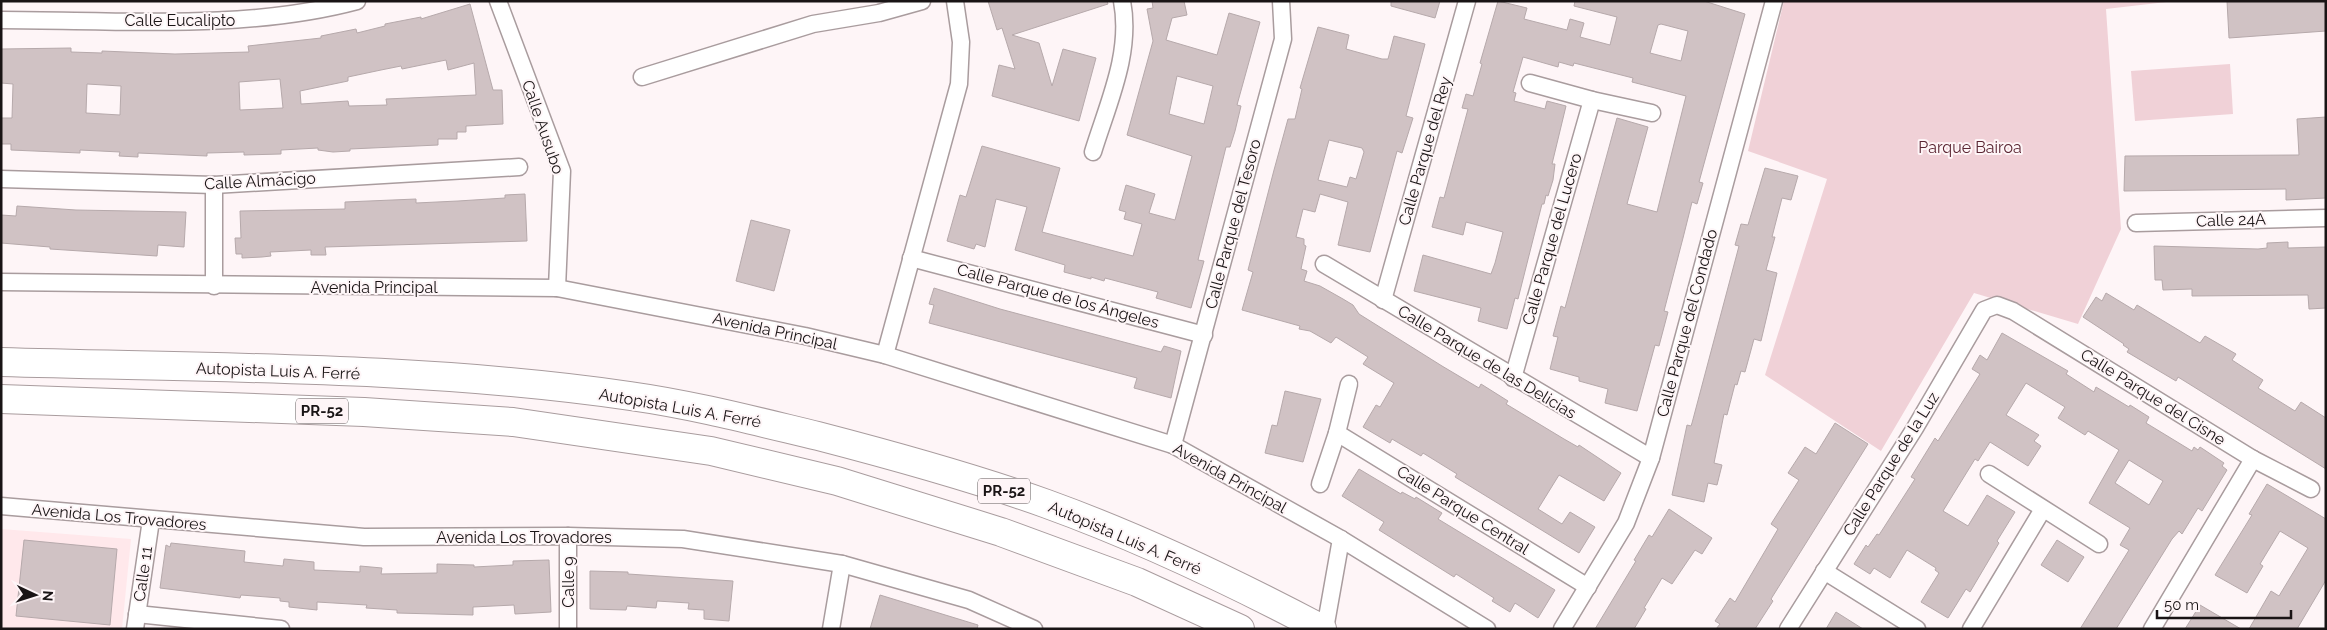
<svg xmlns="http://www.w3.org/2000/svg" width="2327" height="630" viewBox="0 0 2327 630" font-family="Raleway,sans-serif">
  <rect width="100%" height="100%" fill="#fef5f7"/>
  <path fill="#ffe8eb" d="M 1,529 L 131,539 L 122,629 L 1,629 Z"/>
  <g fill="#f0d1d7">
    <path d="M 1784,1 L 2175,1 L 2106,9 L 2121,229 L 2078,324 L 1974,293 L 1881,451 L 1765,375 L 1827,179 L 1748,151 Z"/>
    <path d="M 2230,64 L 2233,114 L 2135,121 L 2131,71 Z"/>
  </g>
  <g fill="#d0c2c4" stroke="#b6a9ab" fill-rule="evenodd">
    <path d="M 988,1 L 1107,1 L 1108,4 L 1012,35 L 1039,43 L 1052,86 L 1063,49 L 1096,58 L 1079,121 L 992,96 L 999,65 L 1015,69 L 1002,28 L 997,30 Z"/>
    <path d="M 1152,1 L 1184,1 L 1187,15 L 1172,18 L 1166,40 L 1217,55 L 1229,13 L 1260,22 L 1237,105 L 1241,106 L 1235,131 L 1230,147 L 1226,147 L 1198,260 L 1204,261 L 1191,308 L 1156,298 L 1158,292 L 1105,278 L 1104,281 L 1091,277 L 1091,279 L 1064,272 L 1065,265 L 1015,250 L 1027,207 L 996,199 L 985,247 L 976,244 L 974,249 L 947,241 L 960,195 L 966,197 L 982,146 L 1060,168 L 1042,232 L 1133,256 L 1142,224 L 1124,219 L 1126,212 L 1119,210 L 1126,185 L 1155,194 L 1149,213 L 1175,220 L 1192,156 L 1127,135 L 1153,41 L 1147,9 L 1153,8 ZM 1177,76 L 1213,86 L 1204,124 L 1169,114 Z"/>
    <path d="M 1391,1 L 1440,1 L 1435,18 L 1391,6 Z"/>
    <path d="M 1498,1 L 1527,8 L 1524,19 L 1567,30 L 1570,19 L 1584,23 L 1580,37 L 1610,45 L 1617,17 L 1574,6 L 1575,1 L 1704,1 L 1745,14 L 1699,182 L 1703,183 L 1697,204 L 1692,202 L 1683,238 L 1664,311 L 1668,312 L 1659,346 L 1655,345 L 1637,411 L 1605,403 L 1608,389 L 1579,381 L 1579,377 L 1550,369 L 1558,337 L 1553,336 L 1561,306 L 1565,308 L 1617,118 L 1648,127 L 1627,204 L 1657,212 L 1686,96 L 1632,82 L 1633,78 L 1574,63 L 1573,66 L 1559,62 L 1558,67 L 1523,57 L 1513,92 L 1516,93 L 1514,101 L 1545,109 L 1547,101 L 1566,106 L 1552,164 L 1555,164 L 1553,180 L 1548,196 L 1546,195 L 1544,204 L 1542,204 L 1518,299 L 1515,298 L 1507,329 L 1478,321 L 1481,308 L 1414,291 L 1423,255 L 1491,274 L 1495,263 L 1503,232 L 1466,222 L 1463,235 L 1432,227 L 1440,197 L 1444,198 L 1468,109 L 1462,108 L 1466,94 L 1473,96 L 1482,64 L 1480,63 ZM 1661,24 L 1688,31 L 1681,61 L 1650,53 L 1658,25 Z"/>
    <path d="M 2227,1 L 2326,1 L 2326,31 L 2229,38 Z"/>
    <path d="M 470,4 L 493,90 L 502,90 L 503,124 L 466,126 L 466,132 L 457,132 L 457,139 L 438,139 L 438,145 L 350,149 L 350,151 L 333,152 L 318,150 L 318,148 L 281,150 L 281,154 L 244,155 L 244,152 L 207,153 L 207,156 L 138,153 L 138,157 L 119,156 L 120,152 L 80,150 L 80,153 L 11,150 L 11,144 L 1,144 L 1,118 L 12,118 L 13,84 L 1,83 L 1,49 L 71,48 L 71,52 L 102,53 L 102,51 L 175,54 L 249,52 L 248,46 L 321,38 L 321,36 L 356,29 L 357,33 L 385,26 L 385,24 L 421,17 L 421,19 ZM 446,60 L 448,70 L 474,63 L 476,95 L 386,99 L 387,105 L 349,106 L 348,101 L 301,104 L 300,91 L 348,81 L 348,77 L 381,70 L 401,66 L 402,69 ZM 280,79 L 283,108 L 240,110 L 239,82 ZM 87,84 L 121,86 L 120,115 L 86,113 Z"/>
    <path d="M 1318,27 L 1349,35 L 1346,49 L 1382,59 L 1388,59 L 1394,36 L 1425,44 L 1406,116 L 1413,118 L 1402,153 L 1397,151 L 1370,252 L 1338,245 L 1348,202 L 1320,194 L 1315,212 L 1303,209 L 1296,237 L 1304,239 L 1304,245 L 1306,246 L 1301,269 L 1307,271 L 1304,281 L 1320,286 L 1343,299 L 1353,305 L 1359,314 L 1442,366 L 1479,388 L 1481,384 L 1508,401 L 1506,404 L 1564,439 L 1578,447 L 1579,445 L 1621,473 L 1604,501 L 1559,475 L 1538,509 L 1562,524 L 1570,512 L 1595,527 L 1579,553 L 1455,477 L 1457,474 L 1423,453 L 1421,456 L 1392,439 L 1390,443 L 1363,427 L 1376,405 L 1380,407 L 1394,383 L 1363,364 L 1368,357 L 1336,337 L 1331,343 L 1310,331 L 1299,329 L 1300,326 L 1242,310 L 1253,272 L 1248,270 L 1274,170 L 1288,119 L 1295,119 L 1302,89 L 1300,88 ZM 1329,140 L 1362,148 L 1364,152 L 1356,179 L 1350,177 L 1347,187 L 1318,180 Z"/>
    <path d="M 2326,117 L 2326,198 L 2286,200 L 2286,189 L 2124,191 L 2125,156 L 2299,155 L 2297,119 Z"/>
    <path d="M 1765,168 L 1798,176 L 1791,200 L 1782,198 L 1772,237 L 1775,237 L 1766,270 L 1777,273 L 1761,341 L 1754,339 L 1745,372 L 1741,371 L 1737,385 L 1735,384 L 1727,415 L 1724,414 L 1714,463 L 1722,465 L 1717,485 L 1708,483 L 1704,502 L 1672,495 L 1687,425 L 1691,426 L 1692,423 L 1739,246 L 1735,245 L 1741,224 L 1748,225 Z"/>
    <path d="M 525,194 L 527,241 L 325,247 L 326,255 L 311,255 L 311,250 L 270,252 L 271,256 L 262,257 L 242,258 L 242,254 L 236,254 L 235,238 L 241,238 L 240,211 L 345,209 L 345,202 L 416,199 L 416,203 L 458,201 L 505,198 L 505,195 Z"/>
    <path d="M 17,206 L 76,210 L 186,212 L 184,247 L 158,245 L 157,256 L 50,249 L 50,247 L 1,243 L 1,215 L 16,216 Z"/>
    <path d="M 751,220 L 790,230 L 774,291 L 736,281 Z"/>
    <path d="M 2288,242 L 2288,248 L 2326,247 L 2326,308 L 2309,309 L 2308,295 L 2192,296 L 2192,289 L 2163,290 L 2162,280 L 2155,280 L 2154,246 L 2258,249 L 2267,248 L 2267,243 Z"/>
    <path d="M 934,288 L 1000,309 L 1161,352 L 1164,346 L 1181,351 L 1171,398 L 1134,388 L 1137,378 L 929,323 L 934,305 L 929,304 Z"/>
    <path d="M 2106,293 L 2134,310 L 2137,305 L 2200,343 L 2205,336 L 2236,354 L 2232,360 L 2263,380 L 2258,388 L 2295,411 L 2301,402 L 2326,418 L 2326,469 L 2178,377 L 2176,381 L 2127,352 L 2129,349 L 2123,345 L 2124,344 L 2083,317 L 2096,297 L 2102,301 Z"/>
    <path d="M 2002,333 L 2068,371 L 2066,374 L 2094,392 L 2096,387 L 2129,407 L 2130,405 L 2149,417 L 2146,423 L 2192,451 L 2194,447 L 2198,450 L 2200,447 L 2224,463 L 2222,466 L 2227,470 L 2202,511 L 2198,508 L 2182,534 L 2179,531 L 2172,539 L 2116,629 L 2080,629 L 2129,550 L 2120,545 L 2130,528 L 2089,503 L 2119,450 L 2088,431 L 2085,435 L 2058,418 L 2065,407 L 2026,383 L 2006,415 L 2039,435 L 2034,441 L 2041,446 L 2028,466 L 1990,442 L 1978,461 L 1975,459 L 1943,511 L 1968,526 L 1987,495 L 2015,512 L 1997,541 L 1999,543 L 1970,592 L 1966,589 L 1948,618 L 1921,602 L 1939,573 L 1935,570 L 1936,568 L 1907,550 L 1890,578 L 1874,568 L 1870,574 L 1854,564 L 1866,545 L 1868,547 L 1877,534 L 1879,535 L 1915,479 L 1911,477 L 1935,438 L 1938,441 L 1980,374 L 1972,369 L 1980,355 L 1987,360 ZM 2129,460 L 2163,481 L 2149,505 L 2115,483 Z"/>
    <path d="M 1285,391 L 1321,399 L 1303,462 L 1265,453 L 1272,425 L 1277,426 Z"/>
    <path d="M 1835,423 L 1868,444 L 1771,599 L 1773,601 L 1755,629 L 1716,629 L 1720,624 L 1715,621 L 1730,598 L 1735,602 L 1778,529 L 1771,524 L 1799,480 L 1788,473 L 1805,447 L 1816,454 Z"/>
    <path d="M 1359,469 L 1401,494 L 1402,492 L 1415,499 L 1416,497 L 1442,513 L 1438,519 L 1555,590 L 1538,618 L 1515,603 L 1510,612 L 1492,601 L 1494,598 L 1456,574 L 1454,577 L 1379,530 L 1384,522 L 1342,496 Z"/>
    <path d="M 2267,484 L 2326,519 L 2326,580 L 2297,629 L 2249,629 L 2271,591 L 2279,596 L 2308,548 L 2280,531 L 2260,564 L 2263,566 L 2247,593 L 2215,575 L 2252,515 L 2249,514 Z"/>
    <path d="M 1669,509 L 1712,538 L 1702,554 L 1695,550 L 1672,584 L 1662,578 L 1644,608 L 1646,609 L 1634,629 L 1595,629 L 1636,561 L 1634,560 L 1649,535 L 1652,537 Z"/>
    <path d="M 24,540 L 117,549 L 110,625 L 16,616 Z"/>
    <path d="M 2057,540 L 2084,557 L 2068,582 L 2041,565 Z"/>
    <path d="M 171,543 L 245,551 L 244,562 L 283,566 L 284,559 L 314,562 L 314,570 L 360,572 L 360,566 L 382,568 L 381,574 L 437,573 L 437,564 L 474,565 L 474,567 L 513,565 L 513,561 L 549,560 L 551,612 L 515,614 L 514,605 L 473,607 L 473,615 L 397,613 L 397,610 L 366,608 L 367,605 L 317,602 L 317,610 L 289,607 L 289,602 L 280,601 L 280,598 L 241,595 L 240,598 L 160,588 L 166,545 L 170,547 Z"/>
    <path d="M 590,571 L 628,572 L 628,574 L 733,581 L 729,621 L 704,619 L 704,610 L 688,609 L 689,603 L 657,601 L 656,608 L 627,606 L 626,610 L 590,609 Z"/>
    <path d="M 880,595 L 978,625 L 977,629 L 870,629 Z"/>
    <path d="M 2200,605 L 2241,629 L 2185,629 Z"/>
    <path d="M 1836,612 L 1863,629 L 1826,629 Z"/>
  </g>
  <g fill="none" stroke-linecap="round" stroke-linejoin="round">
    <defs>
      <g id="minor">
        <path d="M 498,1 L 562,171 L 557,288"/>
        <path d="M 1,20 C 116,20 245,31 357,1"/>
        <path d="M 642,77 L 813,24 L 879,13 L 922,1"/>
        <path d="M 1530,83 L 1592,100 L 1652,113"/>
        <path d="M 1093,152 C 1108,103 1132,53 1122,1"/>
        <path d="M 1,179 L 214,185 L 519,167"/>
        <path d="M 2136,223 L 2326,218"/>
        <path d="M 911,258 L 1204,335"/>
        <path d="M 1324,264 L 1651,458"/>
        <path d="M 1,282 L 557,288 L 805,336 L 885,355 L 1173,445 L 1341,539 L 1487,629"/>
        <path d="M 214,286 L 214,185"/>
        <path d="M 1383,300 L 1467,1"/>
        <path d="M 885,355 L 959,84 L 961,42 L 955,1"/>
        <path d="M 1513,378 L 1592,100"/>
        <path d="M 1337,433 L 1588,587"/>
        <path d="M 1173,445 L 1283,39 L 1281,1"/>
        <path d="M 1989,474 L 2099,544"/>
        <path d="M 1320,484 L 1337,433 L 1349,384"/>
        <path d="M 1,506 L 364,537 L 568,536 L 683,539 L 842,564 L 969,600 L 1034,629"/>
        <path d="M 568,536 L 568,629"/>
        <path d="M 1824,571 L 1917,629"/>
        <path d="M 137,614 L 281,629"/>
        <path d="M 135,629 L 151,520"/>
        <path d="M 831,629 L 842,564"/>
        <path d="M 1325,629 L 1341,539"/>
        <path d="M 1562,629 L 1626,523 L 1651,458 L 1774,1"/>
        <path d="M 1788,629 L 1915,428 L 1984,310 L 1997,305 L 2013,311 L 2253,459 L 2311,489"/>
        <path d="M 1971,629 L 2043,509"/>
        <path d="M 2152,629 L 2253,459"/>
      </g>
      <g id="motorway">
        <path d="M 1,362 C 209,368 424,366 630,396 C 694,405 755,421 818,436 C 895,456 972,477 1047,504 C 1141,538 1233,582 1322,629"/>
        <path d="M 1,399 L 364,412 L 513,422 L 711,451 L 837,481 L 1001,532 L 1137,582 L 1240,629"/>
      </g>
    </defs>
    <use href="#minor" stroke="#a99c9e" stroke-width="19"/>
    <use href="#motorway" stroke="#a99c9e" stroke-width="30"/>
    <use href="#minor" stroke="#fff" stroke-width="16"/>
    <use href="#motorway" stroke="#fff" stroke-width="28"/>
  </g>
  <g text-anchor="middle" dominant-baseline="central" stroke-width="4" stroke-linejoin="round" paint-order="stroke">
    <g fill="#fef5f7" stroke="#5e5859" stroke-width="1">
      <rect x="296" y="398.5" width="52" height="25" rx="4"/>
      <rect x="978" y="478.5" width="52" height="25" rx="4"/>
    </g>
    <g font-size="15" font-weight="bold" fill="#191415">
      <text x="322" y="411">PR-52</text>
      <text x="1004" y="491">PR-52</text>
    </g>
    <g font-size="16" fill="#191415" stroke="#fef5f7">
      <text x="180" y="20">Calle Eucalipto</text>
      <text transform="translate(543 127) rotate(71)">Calle Ausubo</text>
      <text transform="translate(1425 151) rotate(-74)">Calle Parque del Rey</text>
      <text transform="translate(260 181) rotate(-3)">Calle Almácigo</text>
      <text transform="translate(2231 220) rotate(-2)">Calle 24A</text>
      <text transform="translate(1233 224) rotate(-75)">Calle Parque del Tesoro</text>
      <text transform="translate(1552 239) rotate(-74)">Calle Parque del Lucero</text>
      <text x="374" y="287">Avenida Principal</text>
      <text transform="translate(1058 296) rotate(15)">Calle Parque de los Ángeles</text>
      <text transform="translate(1687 323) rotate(-75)">Calle Parque del Condado</text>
      <text transform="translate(775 331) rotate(12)">Avenida Principal</text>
      <text transform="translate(1487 362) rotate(31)">Calle Parque de las Delicias</text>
      <text transform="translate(278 371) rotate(2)">Autopista Luis A. Ferré</text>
      <text transform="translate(2153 397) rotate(32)">Calle Parque del Cisne</text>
      <text transform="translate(680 408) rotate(10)">Autopista Luis A. Ferré</text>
      <text transform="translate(1891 464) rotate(-58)">Calle Parque de la Luz</text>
      <text transform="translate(1230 478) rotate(29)">Avenida Principal</text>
      <text transform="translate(1463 510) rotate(32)">Calle Parque Central</text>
      <text transform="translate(119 517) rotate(5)">Avenida Los Trovadores</text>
      <text x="524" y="537">Avenida Los Trovadores</text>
      <text transform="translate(1125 538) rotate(23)">Autopista Luis A. Ferré</text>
      <text transform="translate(143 574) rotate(-82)">Calle 11</text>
      <text transform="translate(568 582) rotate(-90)">Calle 9</text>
    </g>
    <g font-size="16" fill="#5b2633" stroke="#fef5f7">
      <text x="1970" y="147">Parque Bairoa</text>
    </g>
  </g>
  <rect width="2327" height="630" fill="none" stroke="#191415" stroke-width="5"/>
  <g transform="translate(35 595) rotate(94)" stroke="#fef5f7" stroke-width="4" paint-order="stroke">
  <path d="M0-4L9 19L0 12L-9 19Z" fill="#191415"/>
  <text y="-8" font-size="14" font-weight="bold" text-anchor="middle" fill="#191415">N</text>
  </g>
  <path d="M2157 610v8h134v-8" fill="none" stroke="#191415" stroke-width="2.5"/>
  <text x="2164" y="610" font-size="15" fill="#191415" stroke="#fef5f7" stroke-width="4" paint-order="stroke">50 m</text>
</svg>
